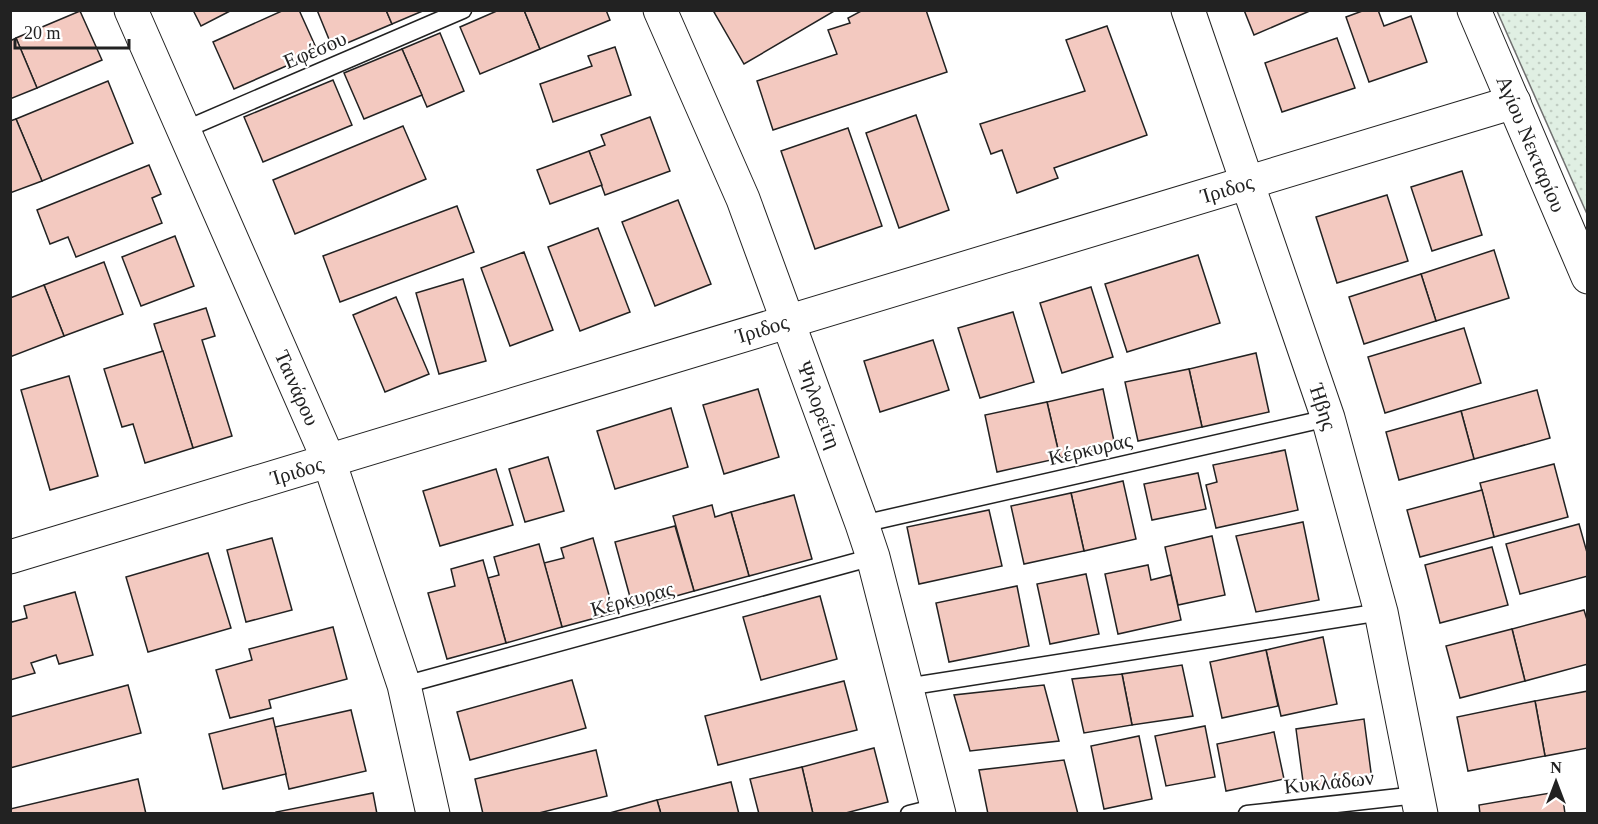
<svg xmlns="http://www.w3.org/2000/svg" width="1598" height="824" viewBox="0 0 1598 824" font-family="'Times New Roman',serif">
  <defs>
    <pattern id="grass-dots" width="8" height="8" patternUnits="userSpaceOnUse" patternTransform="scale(1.5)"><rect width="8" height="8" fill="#e0efe3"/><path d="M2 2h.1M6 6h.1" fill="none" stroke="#c0cdc2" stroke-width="1.8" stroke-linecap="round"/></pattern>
  </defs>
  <rect width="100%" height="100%" fill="#fff"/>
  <path fill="url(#grass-dots)" stroke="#6f6f6f" stroke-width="1.5" d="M 1497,11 L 1587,11 L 1587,214 Z"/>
  <g fill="#f3c9c0" stroke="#222" stroke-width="1.5">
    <path d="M 193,10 L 232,10 L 201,26 Z"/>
    <path d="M 284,10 L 299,10 L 318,52 L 234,89 L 213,42 Z"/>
    <path d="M 317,10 L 386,10 L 392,24 L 333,49 Z"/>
    <path d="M 386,10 L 425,10 L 392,24 Z"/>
    <path d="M 499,10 L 524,10 L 540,49 L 480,74 L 460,27 Z"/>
    <path d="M 524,10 L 606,10 L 610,20 L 540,49 Z"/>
    <path d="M 718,10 L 836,10 L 744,64 L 714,12 Z"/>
    <path d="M 863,10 L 926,10 L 947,72 L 773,130 L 757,81 L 837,54 L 828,30 L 850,23 L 848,18 Z"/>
    <path d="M 1244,10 L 1312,10 L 1254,35 Z"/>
    <path d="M 1365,10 L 1378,10 L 1384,26 L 1411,16 L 1427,62 L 1369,82 L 1346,17 Z"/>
    <path d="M 80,11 L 102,60 L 37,88 L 16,38 Z"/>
    <path d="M 1107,26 L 1147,135 L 1054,168 L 1058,178 L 1017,193 L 1002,150 L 991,154 L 980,124 L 1085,91 L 1066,40 Z"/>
    <path d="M 440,33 L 464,91 L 427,107 L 402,49 Z"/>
    <path d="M 16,38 L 37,88 L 10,99 L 10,41 Z"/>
    <path d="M 1337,38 L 1355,88 L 1282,112 L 1265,63 Z"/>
    <path d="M 615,47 L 631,95 L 553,122 L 540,84 L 592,66 L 588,56 Z"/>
    <path d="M 402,49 L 422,95 L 364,119 L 344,73 Z"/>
    <path d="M 333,80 L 352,125 L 263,162 L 244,117 Z"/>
    <path d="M 108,81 L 133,143 L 42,181 L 16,119 Z"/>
    <path d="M 916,115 L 949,210 L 899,228 L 866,133 Z"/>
    <path d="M 650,117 L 670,171 L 605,195 L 589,151 L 605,145 L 601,135 Z"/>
    <path d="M 16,119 L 42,181 L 10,193 L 10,121 Z"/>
    <path d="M 403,126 L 426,179 L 295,234 L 273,180 Z"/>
    <path d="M 848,128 L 882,226 L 815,249 L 781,151 Z"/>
    <path d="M 589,151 L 602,185 L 550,204 L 537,170 Z"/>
    <path d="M 149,165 L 161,194 L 152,198 L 162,223 L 76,257 L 68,237 L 50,244 L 37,210 Z"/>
    <path d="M 1462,171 L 1482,235 L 1432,251 L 1411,187 Z"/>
    <path d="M 1387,195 L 1408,261 L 1337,283 L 1316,217 Z"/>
    <path d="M 678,200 L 711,284 L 655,306 L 622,222 Z"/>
    <path d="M 457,206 L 474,252 L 340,302 L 323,256 Z"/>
    <path d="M 598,228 L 630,312 L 580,331 L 548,247 Z"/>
    <path d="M 175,236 L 194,286 L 141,306 L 122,257 Z"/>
    <path d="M 1494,250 L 1509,298 L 1436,321 L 1421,274 Z"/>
    <path d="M 524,252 L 553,330 L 510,346 L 481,268 Z"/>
    <path d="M 1198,255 L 1220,323 L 1127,352 L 1105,284 Z"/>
    <path d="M 104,262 L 123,314 L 64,336 L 44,285 Z"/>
    <path d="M 1421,274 L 1436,321 L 1364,344 L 1349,297 Z"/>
    <path d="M 463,279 L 486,361 L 439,374 L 416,293 Z"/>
    <path d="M 44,285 L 64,336 L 10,357 L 10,298 Z"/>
    <path d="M 1091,287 L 1113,357 L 1062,373 L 1040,303 Z"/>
    <path d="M 396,297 L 429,374 L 385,392 L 353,315 Z"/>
    <path d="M 206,308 L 215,336 L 202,340 L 232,436 L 193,448 L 154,324 Z"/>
    <path d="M 1013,312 L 1034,382 L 980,398 L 958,328 Z"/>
    <path d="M 1464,328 L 1481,383 L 1385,413 L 1368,357 Z"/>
    <path d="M 933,340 L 949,390 L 880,412 L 864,361 Z"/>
    <path d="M 163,351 L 193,448 L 145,463 L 133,424 L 122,427 L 104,369 Z"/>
    <path d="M 1256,353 L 1269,412 L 1202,427 L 1189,369 Z"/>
    <path d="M 1189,369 L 1202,427 L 1138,441 L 1125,382 Z"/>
    <path d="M 69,376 L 98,476 L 50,490 L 21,390 Z"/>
    <path d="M 758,389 L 779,457 L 724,474 L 703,405 Z"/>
    <path d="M 1103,389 L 1115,446 L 1060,458 L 1047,402 Z"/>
    <path d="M 1537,390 L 1550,438 L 1474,459 L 1461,411 Z"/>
    <path d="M 1047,402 L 1060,458 L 997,472 L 985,415 Z"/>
    <path d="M 671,408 L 688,467 L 615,489 L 597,431 Z"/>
    <path d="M 1461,411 L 1474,459 L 1399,480 L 1386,432 Z"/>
    <path d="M 1285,450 L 1298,510 L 1216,528 L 1206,485 L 1217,482 L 1213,465 Z"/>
    <path d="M 548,457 L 564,511 L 525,522 L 509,469 Z"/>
    <path d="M 1554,464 L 1568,517 L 1494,537 L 1480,483 Z"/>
    <path d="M 496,469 L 513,525 L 440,546 L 423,491 Z"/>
    <path d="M 1198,473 L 1206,509 L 1152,520 L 1144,484 Z"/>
    <path d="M 1123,481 L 1136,539 L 1084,551 L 1071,493 Z"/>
    <path d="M 1482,490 L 1494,537 L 1420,557 L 1407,510 Z"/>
    <path d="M 1071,493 L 1084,551 L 1024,564 L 1011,506 Z"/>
    <path d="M 794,495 L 812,559 L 749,576 L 731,512 Z"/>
    <path d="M 712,505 L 715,517 L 731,512 L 749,576 L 694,591 L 673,516 Z"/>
    <path d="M 989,510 L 1002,566 L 919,584 L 907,527 Z"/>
    <path d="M 1303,522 L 1319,600 L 1256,612 L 1236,536 Z"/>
    <path d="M 1579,524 L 1588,556 L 1588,576 L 1520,594 L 1506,544 Z"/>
    <path d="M 675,526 L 694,591 L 633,608 L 615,542 Z"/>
    <path d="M 1212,536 L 1225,595 L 1178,605 L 1165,547 Z"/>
    <path d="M 272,538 L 292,610 L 246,622 L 227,550 Z"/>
    <path d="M 593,538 L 614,613 L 562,627 L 544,563 L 564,558 L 561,548 Z"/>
    <path d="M 539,544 L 562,627 L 506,643 L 488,578 L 499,575 L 494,557 Z"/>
    <path d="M 1492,547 L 1508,605 L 1440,623 L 1425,565 Z"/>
    <path d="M 208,553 L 231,628 L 148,652 L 126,577 Z"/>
    <path d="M 483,560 L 506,643 L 447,659 L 428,593 L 455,586 L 451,569 Z"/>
    <path d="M 1148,565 L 1151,580 L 1171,575 L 1181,620 L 1118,634 L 1105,574 Z"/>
    <path d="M 1086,574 L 1099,634 L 1050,644 L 1037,584 Z"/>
    <path d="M 1017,586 L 1029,646 L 949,662 L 936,603 Z"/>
    <path d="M 75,592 L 93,655 L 59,664 L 56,655 L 31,663 L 35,673 L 10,680 L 10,618 L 12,622 L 27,618 L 24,606 Z"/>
    <path d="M 820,596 L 837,659 L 761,680 L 743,617 Z"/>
    <path d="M 1584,610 L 1588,623 L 1588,664 L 1525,681 L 1512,629 Z"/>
    <path d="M 333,627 L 347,679 L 269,700 L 271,708 L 230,718 L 216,670 L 252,660 L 249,649 Z"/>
    <path d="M 1512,629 L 1525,681 L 1460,698 L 1446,646 Z"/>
    <path d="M 1323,637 L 1337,704 L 1281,716 L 1266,650 Z"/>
    <path d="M 1266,650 L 1278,706 L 1222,718 L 1210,662 Z"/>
    <path d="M 1182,665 L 1193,716 L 1132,725 L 1122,674 Z"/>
    <path d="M 1122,674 L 1132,725 L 1084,733 L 1072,679 Z"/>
    <path d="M 572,680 L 586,728 L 470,760 L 457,712 Z"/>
    <path d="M 844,681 L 857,730 L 718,765 L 705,716 Z"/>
    <path d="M 128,685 L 141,733 L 10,768 L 10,717 Z"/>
    <path d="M 1044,685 L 1059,741 L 970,751 L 954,695 Z"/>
    <path d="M 1588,691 L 1588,748 L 1545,756 L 1535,701 Z"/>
    <path d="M 1535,701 L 1545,756 L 1468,771 L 1457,717 Z"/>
    <path d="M 351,710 L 366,771 L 289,789 L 275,727 Z"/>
    <path d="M 273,718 L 286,774 L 223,789 L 209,734 Z"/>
    <path d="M 1364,719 L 1372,780 L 1304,789 L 1296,729 Z"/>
    <path d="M 1205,726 L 1215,777 L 1166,786 L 1155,736 Z"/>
    <path d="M 1274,732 L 1284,779 L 1226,791 L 1217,744 Z"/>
    <path d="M 1139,736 L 1152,799 L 1104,809 L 1091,746 Z"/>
    <path d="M 874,748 L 888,802 L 842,814 L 813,814 L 802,767 Z"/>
    <path d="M 596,750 L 607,796 L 535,814 L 483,814 L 475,779 Z"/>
    <path d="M 1064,760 L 1078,814 L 988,814 L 979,770 Z"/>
    <path d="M 802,767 L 813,814 L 759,814 L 750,779 Z"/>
    <path d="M 138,779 L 146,814 L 10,814 L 10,809 Z"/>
    <path d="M 731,782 L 739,814 L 661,814 L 657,800 Z"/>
    <path d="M 1562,791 L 1565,814 L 1480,814 L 1479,805 Z"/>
    <path d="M 373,793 L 377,814 L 276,814 L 276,812 Z"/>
    <path d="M 657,800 L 661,814 L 606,814 Z"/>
  </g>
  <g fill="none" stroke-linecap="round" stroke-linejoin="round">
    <defs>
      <g id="service">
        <path d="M 184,130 L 463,10"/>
        <path d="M 862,524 L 1328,418"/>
        <path d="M 404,685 L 873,557"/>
        <path d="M 906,687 L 1381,612"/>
        <path d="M 909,814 L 937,807"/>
        <path d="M 1247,814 L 1417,795"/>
      </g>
      <g id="minor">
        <path d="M 131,10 L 329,461 L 404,685 L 433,814"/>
        <path d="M 660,10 L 743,199 L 862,524 L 873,557 L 939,814"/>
        <path d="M 1188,10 L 1328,418 L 1381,612 L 1421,814"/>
        <path d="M 10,557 L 1514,102"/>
      </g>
      <path id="tertiary" d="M 1474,10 L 1588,277"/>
    </defs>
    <use href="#service" stroke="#222" stroke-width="19"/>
    <use href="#minor" stroke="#222" stroke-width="35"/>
    <use href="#tertiary" stroke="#222" stroke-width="35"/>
    <use href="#service" stroke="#fff" stroke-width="16"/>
    <use href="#minor" stroke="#fff" stroke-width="33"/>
    <use href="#tertiary" stroke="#fff" stroke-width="33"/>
  </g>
  <g text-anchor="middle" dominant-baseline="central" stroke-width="4.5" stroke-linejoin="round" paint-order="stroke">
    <g font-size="21" fill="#222" stroke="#fff">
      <text transform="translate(315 50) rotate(-23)">Εφέσου</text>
      <text transform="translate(1531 144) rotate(67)">Αγίου Νεκταρίου</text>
      <text transform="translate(1227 189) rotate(-17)">Ίριδος</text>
      <text transform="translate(762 329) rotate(-17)">Ίριδος</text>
      <text transform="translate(297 388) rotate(66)">Ταινάρου</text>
      <text transform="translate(819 405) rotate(70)">Ψηλορείτη</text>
      <text transform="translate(1323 407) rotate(72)">Ήβης</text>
      <text transform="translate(1090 449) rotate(-13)">Κέρκυρας</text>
      <text transform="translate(297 471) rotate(-17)">Ίριδος</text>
      <text transform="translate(632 599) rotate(-15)">Κέρκυρας</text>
      <text transform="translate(1329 782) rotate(-6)">Κυκλάδων</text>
    </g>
  </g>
  <rect width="1598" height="824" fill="none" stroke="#222222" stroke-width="24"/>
  <g transform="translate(1556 782)" stroke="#ffffff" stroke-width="4.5" paint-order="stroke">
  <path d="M0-4.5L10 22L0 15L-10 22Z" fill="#222222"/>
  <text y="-9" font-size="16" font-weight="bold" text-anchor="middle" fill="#222222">N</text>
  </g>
  <path d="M15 39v9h114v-9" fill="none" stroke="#222222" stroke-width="3"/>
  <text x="24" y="39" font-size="18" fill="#222222" stroke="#ffffff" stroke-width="4.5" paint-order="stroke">20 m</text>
</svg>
